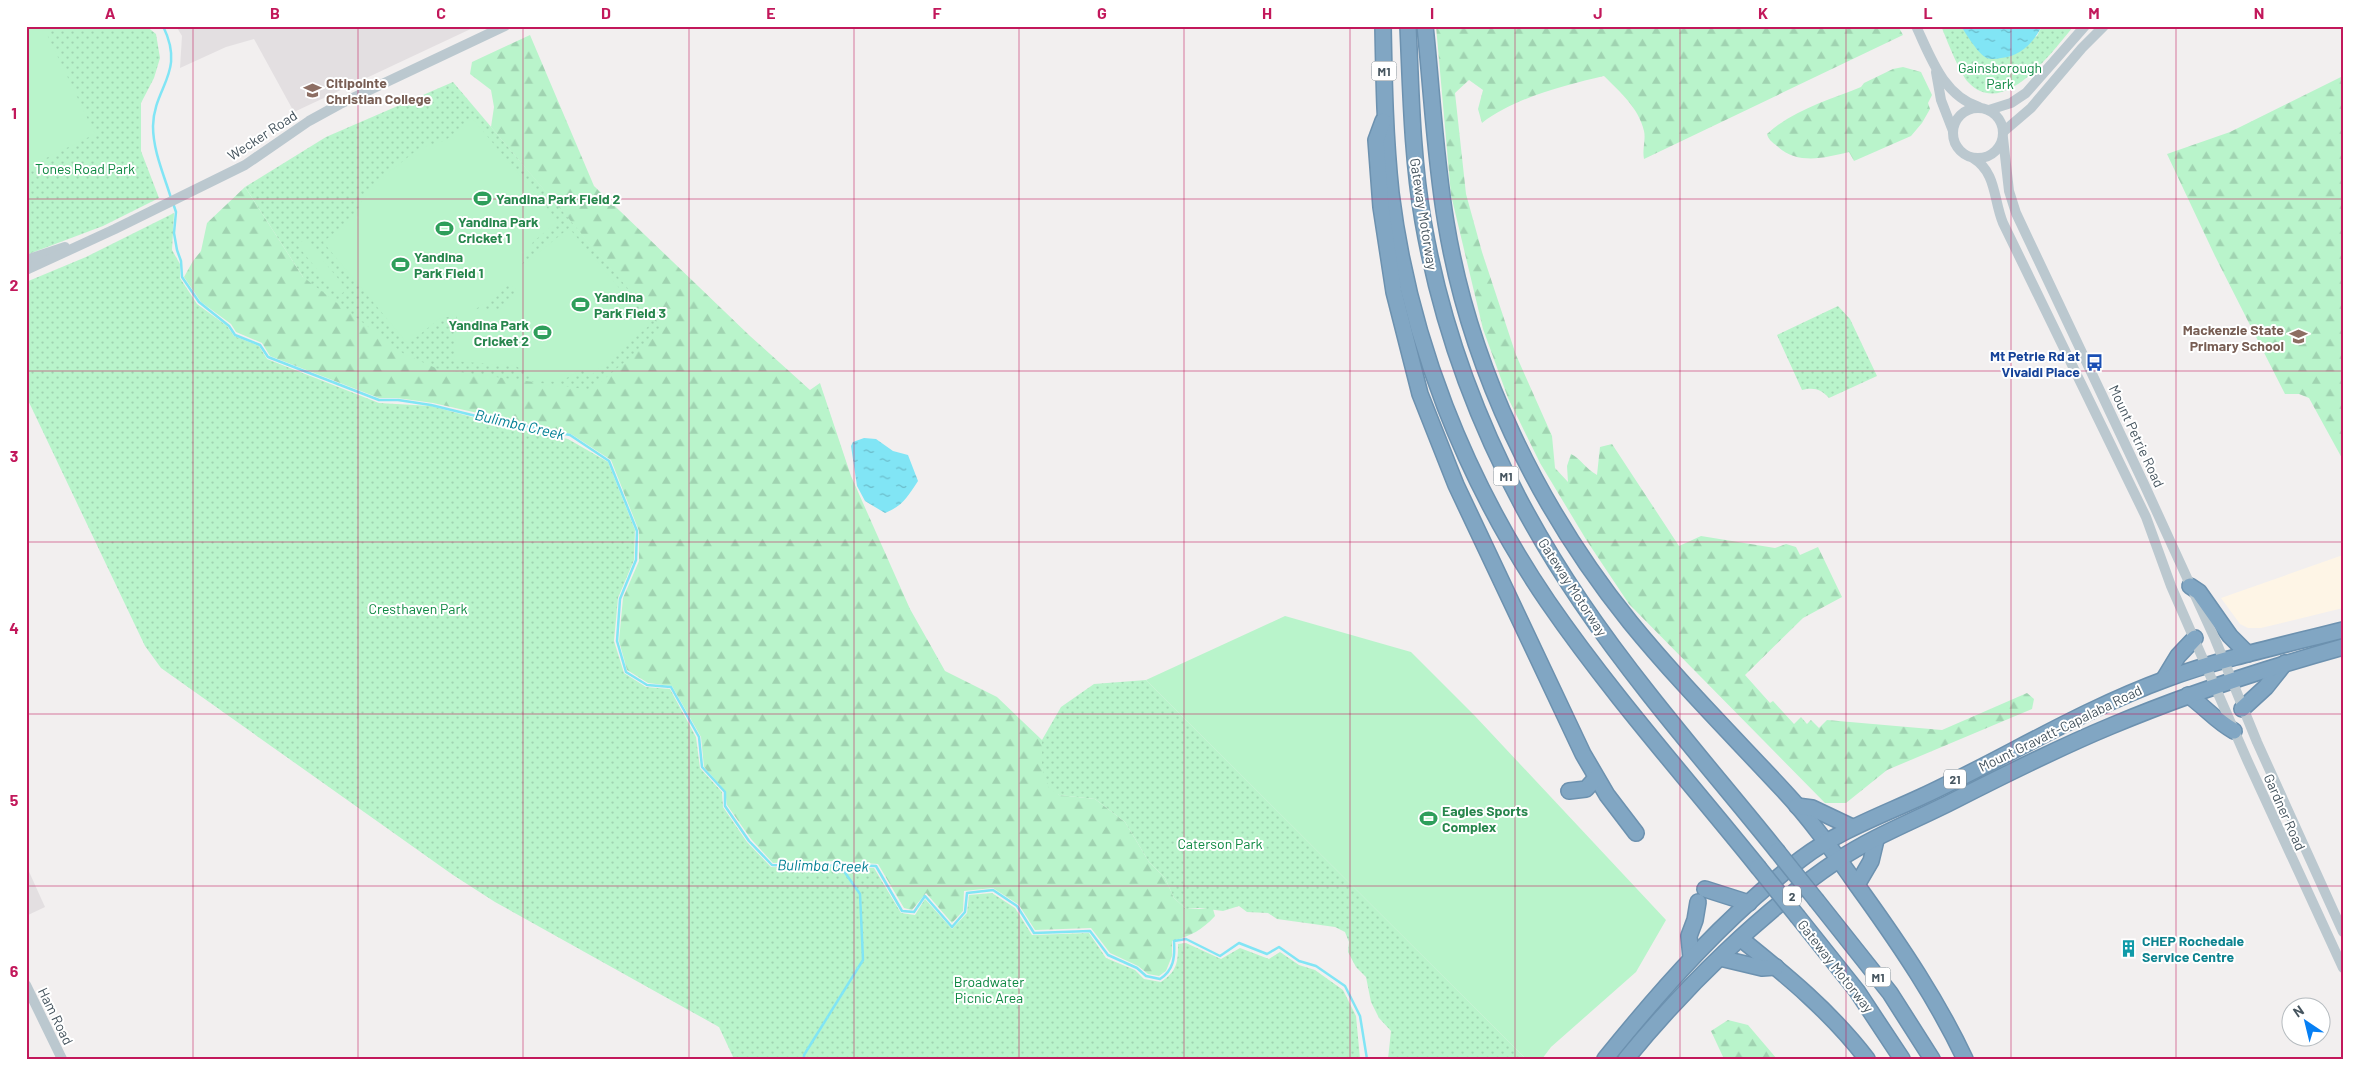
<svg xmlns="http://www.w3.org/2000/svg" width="2369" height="1085" viewBox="0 0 2369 1085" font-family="Barlow,sans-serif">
  <defs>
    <pattern id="forest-firs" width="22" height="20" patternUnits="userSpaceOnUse" patternTransform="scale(1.25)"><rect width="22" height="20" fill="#b9f4cb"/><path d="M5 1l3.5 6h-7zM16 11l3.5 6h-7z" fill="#a0d3b1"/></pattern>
    <pattern id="park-dots" width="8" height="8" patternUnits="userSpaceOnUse" patternTransform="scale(1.25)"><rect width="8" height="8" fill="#b9f4cb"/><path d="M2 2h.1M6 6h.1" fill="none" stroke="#a0d3b1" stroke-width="1.8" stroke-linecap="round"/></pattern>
    <pattern id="water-ripples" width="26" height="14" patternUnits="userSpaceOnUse" patternTransform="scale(1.25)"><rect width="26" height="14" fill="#81e5f5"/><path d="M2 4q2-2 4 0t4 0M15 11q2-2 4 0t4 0" fill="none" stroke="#6bbcca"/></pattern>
  </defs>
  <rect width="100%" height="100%" fill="#f2efef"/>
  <path fill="#fef5e6" d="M 2343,555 L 2343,608 L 2261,628 L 2248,628 L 2240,624 L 2221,598 Z"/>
  <g fill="#e3dfe1">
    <path d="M 176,26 L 477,26 L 294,112 L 254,39 L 226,47 L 180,68 L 182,36 Z"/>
    <path d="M 26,865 L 45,907 L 26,916 Z"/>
  </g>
  <g fill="url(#forest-firs)">
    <path d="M 1436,26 L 1898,26 L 1903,35 L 1644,159 C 1642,149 1646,140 1644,131 C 1639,108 1619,91 1604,76 C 1565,85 1514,98 1482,123 L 1478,109 L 1483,90 L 1469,80 L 1455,93 L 1466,194 L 1482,252 L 1516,355 L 1552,436 L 1555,468 L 1568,482 L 1567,466 L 1571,454 C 1581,459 1586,469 1597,475 L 1600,447 L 1612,444 L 1679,546 L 1701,536 L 1775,548 L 1786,544 L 1796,547 L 1800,555 L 1818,547 L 1842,597 L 1803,618 L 1745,675 L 1770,703 L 1773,701 L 1794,724 L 1801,717 L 1807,724 L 1811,720 L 1819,728 L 1827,720 L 1942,730 L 2027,693 L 2034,699 L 2032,709 L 1887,770 L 1846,803 L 1825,803 L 1629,604 L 1587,541 L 1540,463 L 1508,398 L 1483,329 L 1451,195 Z"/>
    <path d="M 530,35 L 594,186 L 750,336 L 810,390 L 820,383 L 851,476 L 910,609 L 945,671 L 997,697 L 1042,740 L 1042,768 L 1059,795 L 1095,799 L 1125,822 L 1149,862 L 1165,878 L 1174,898 L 1186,909 L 1213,909 L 1215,916 C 1202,930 1191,936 1172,941 L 1172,956 L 1166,971 L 1159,976 L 1148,974 L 1138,966 L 1110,953 L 1091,928 L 1035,930 L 1019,905 L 993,888 L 964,891 L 963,911 L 952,923 L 926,893 L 912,910 L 904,908 L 878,864 L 837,861 L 773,863 L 751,839 L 727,805 L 725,791 L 704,767 L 701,737 L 672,686 L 648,683 L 627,670 L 619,641 L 623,598 L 639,561 L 639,531 L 611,460 L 571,434 L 433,403 L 397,398 L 379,398 L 270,356 L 262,343 L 236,332 L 231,324 L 201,302 L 184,277 L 193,261 L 201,251 L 207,223 L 245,187 L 303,277 L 662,330 L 491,127 L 494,107 L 491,90 L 470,74 L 472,62 Z"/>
    <path d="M 1903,67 L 1921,72 L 1932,95 L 1928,103 L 1930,109 L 1922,123 L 1911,136 L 1854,161 L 1849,152 C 1824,158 1798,165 1777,146 C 1772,142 1768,139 1767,134 C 1793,110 1829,100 1861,87 L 1864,83 L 1893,69 Z"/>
    <path d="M 2343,76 L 2343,460 L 2309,398 L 2299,394 L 2285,394 L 2215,256 L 2167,154 L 2230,132 Z"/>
    <path d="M 1728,1020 L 1748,1025 L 1777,1059 L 1724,1059 L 1711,1031 Z"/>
  </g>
  <g fill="url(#park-dots)">
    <path d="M 26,26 L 146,26 L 156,34 L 160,58 L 154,78 L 141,103 L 141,151 L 159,198 L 103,226 L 26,255 Z"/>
    <path d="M 1941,26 L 1961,26 L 1985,57 L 2037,36 L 2042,26 L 2074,26 C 2053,50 2004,121 1968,82 C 1959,72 1947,40 1941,26 Z"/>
    <path d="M 453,82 L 663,330 L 591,390 L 438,369 L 404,354 L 303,277 L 245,187 L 326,137 Z"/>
    <path d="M 174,213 L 172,250 L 180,264 L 180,278 L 197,304 L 227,326 L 234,336 L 259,346 L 267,359 L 379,403 L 431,406 L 517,429 L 568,439 L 608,462 L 635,530 L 634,560 L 618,598 L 614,641 L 624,673 L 646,687 L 670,689 L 696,737 L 700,768 L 722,792 L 723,807 L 747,842 L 771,867 C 805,868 840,865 874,868 L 901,913 L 915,915 L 925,899 L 952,929 L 967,913 L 969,895 L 992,893 L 1015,908 L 1032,935 L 1089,933 L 1106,958 L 1135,970 L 1144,979 L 1161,982 C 1177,971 1178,963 1178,944 L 1186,943 L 1221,959 L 1240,948 L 1269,959 L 1280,952 L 1299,965 L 1315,970 L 1343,990 L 1356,1016 L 1360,1059 L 734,1059 L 719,1027 L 495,902 L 453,875 L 161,668 L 145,646 L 26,396 L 26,282 L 86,257 Z"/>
    <path d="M 1838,306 L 1850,319 L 1877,376 L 1829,398 C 1821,389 1814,387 1802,390 L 1777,335 Z"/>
    <path d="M 1146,680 L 1526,1059 L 1388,1059 L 1391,1031 L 1379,1018 L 1371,1002 L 1366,977 L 1356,967 L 1348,952 L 1349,942 L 1345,932 L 1335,927 L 1277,919 L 1268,913 L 1247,912 L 1239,906 L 1223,911 L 1199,908 L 1186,909 L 1174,898 L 1165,878 L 1149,862 L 1125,822 L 1095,799 L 1059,795 L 1049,788 L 1042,768 L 1042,740 L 1061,707 L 1094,684 Z"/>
  </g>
  <g fill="#b9f4cb" fill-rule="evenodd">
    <path d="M 26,26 L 43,26 L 95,134 L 26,168 Z"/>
    <path d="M 472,118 L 558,221 L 533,242 L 521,267 L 569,228 L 650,325 L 589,377 L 580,368 L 575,374 L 558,382 L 536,380 L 516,366 L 454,361 L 457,315 L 439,319 L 408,344 L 323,242 L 355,216 L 366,191 L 418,149 L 446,140 ZM 510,283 L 518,292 L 511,296 L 499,311 L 474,310 L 496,297 Z"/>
    <path d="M 305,239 L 347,289 L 339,296 L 297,245 Z"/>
    <path d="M 1285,616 L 1411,652 L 1475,716 L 1666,920 L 1636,972 L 1551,1047 L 1542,1059 L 1526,1059 L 1146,680 Z"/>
  </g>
  <g fill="url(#water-ripples)">
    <path d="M 1961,26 L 2042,26 C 2033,43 2021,56 2001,58 C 1996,59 1990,60 1985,57 C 1978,53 1966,34 1961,26 Z"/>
    <path d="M 864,438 L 876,439 L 893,451 L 908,455 L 918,481 C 908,496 903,506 885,513 L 865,501 L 857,486 L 851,446 L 853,442 Z"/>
  </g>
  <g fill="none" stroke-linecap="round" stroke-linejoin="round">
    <g stroke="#81e5f5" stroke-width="2.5">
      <path d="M 163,26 C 186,73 154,86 153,126 C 153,151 164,175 171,198"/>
      <path d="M 173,203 L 176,212 L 174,233 L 177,250 L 181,261 L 182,277 L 199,302 L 229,326 L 235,335 L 260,345 L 268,357 L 379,400 L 398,400 L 431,405 L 476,416 L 570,435 L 609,461 L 637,531 L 636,560 L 620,599 L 617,641 L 626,672 L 647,685 L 671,687 L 699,737 L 702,767 L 725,792 L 725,806 L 749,841 L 772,865 C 807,867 841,864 876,866 L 902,911 L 914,912 L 925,896 L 952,927 L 965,912 L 967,893 L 993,890 L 1017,906 L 1034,933 L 1090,931 L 1108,955 L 1137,968 L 1146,976 L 1160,979 C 1174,970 1175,957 1174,941 L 1186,939 L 1220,956 L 1239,943 L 1267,954 L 1279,947 L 1299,961 L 1316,966 L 1345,986 L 1360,1016 L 1367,1059"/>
      <path d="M 804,1059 L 804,1055 L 863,960 L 860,894 L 839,864"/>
    </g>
    <defs>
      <g id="highway">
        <path d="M 1383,26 C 1384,82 1385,137 1391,193 C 1409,339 1465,480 1548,602 C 1612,695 1688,780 1758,867"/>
        <path d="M 1408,26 C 1411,92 1412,157 1423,221 C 1447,359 1503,487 1581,602 C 1640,689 1711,769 1777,851"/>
        <path d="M 1425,26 C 1432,92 1435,158 1446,223 C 1470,368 1538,508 1630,622 C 1678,681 1732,735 1784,791 C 1814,823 1839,860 1864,895 C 1902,948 1937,1000 1965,1059"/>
        <path d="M 1383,121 L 1376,140 L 1381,207 L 1394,292 L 1420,394 L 1456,485 L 1583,754 L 1607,795 L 1636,833"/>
        <path d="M 2190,586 L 2199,592 L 2230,636 L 2248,654"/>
        <path d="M 2164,679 L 2178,656 L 2195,638"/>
        <path d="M 2188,695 C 2205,707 2217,722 2234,731"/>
        <path d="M 2242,709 L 2266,687 L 2285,663"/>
        <path d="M 1569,791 L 1586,789 L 1596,778"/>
        <path d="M 1797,806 L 1812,808 L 1852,827"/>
        <path d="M 1857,885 L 1871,861 L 1876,840"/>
        <path d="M 1705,889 L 1749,903"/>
        <path d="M 1817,901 L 1890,993 L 1932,1059"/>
        <path d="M 1798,917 L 1857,991 L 1902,1059"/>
        <path d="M 1741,939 C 1787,976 1831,1012 1867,1059"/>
        <path d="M 1691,958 L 1689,936 L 1695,920 L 1698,902"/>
        <path d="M 1720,958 L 1762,968 L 1776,967"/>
        <path d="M 1605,1059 C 1664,986 1726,916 1801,859 C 1838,831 1880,816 1921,797 C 2003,759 2081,710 2166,679 C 2223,658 2284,645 2343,630"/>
        <path d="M 1626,1059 C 1685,987 1761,912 1838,860 C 1874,836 1916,820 1955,800 C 2006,774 2058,748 2111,726 C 2187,694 2264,669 2343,647"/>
      </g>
    </defs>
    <use href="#highway" stroke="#6c91af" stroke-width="18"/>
    <g stroke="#bbc8cf" stroke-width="10">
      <path d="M 1916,26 C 1931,58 1943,95 1979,107"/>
      <path d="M 1936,72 L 1941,100 L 1953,131"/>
      <circle cx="1978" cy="133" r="25"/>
      <path d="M 1989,110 L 2011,103 L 2026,93 L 2085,26"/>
      <path d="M 2003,132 L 2031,108 L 2082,48 L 2104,26"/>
      <path d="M 2003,138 L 2009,191 L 2016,213 L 2144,484 L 2215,639 L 2257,742 L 2343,932"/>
      <path d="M 1973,158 C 1997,173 1993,199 2003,223 L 2146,517 L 2171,586 L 2248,762 L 2343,968"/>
      <path d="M 26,260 L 65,247"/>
      <path d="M 26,270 L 115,229 L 245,165 L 309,121 L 340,104 L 505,26"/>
      <path d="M 26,985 L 62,1059"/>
    </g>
    <use href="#highway" stroke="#81a6c3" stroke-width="15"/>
    <defs>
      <g id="highway-bridge">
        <path d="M 1777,851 L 1817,901"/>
        <path d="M 1758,867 L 1798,917"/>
      </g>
    </defs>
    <use href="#highway-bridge" stroke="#6c91af" stroke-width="18" stroke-linecap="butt"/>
    <use href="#highway-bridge" stroke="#81a6c3" stroke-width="15"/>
  </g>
  <path fill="none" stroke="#c2185b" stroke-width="1" stroke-opacity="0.55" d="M 193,26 L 193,1059M 358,26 L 358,1059M 523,26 L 523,1059M 689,26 L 689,1059M 854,26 L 854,1059M 1019,26 L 1019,1059M 1184,26 L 1184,1059M 1350,26 L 1350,1059M 1515,26 L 1515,1059M 1680,26 L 1680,1059M 1846,26 L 1846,1059M 2011,26 L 2011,1059M 2176,26 L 2176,1059M 26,199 L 2343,199M 26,371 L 2343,371M 26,542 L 2343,542M 26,714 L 2343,714M 26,886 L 2343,886"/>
  <defs>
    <symbol id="school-bare" viewBox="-9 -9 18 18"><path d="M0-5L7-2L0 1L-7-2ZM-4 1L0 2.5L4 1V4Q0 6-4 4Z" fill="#8d6e63" stroke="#fff" stroke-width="2.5" paint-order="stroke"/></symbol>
    <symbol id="stadium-bare" viewBox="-9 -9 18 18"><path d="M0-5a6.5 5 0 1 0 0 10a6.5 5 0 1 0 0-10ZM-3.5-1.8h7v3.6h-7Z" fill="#2e9e5b" stroke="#fff" stroke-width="2.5" paint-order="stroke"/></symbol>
    <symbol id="bus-bare" viewBox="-9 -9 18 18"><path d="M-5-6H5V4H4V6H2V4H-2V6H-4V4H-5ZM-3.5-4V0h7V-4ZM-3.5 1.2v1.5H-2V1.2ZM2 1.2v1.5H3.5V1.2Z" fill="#1a4fb4" stroke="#fff" stroke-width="2.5" paint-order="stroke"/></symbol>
    <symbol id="building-bare" viewBox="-9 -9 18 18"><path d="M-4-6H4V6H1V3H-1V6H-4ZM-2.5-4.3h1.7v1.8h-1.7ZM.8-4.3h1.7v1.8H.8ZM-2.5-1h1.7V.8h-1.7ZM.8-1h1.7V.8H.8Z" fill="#0f9aa8" stroke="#fff" stroke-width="2.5" paint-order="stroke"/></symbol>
  </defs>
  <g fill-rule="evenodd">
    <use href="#school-bare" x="300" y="78" width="25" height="25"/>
    <use href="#stadium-bare" x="470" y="186" width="25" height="25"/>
    <use href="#stadium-bare" x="432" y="216" width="25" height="25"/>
    <use href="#stadium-bare" x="388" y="252" width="25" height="25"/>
    <use href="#stadium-bare" x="568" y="292" width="25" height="25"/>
    <use href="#stadium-bare" x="530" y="320" width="25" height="25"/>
    <use href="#school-bare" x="2286" y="324" width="25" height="25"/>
    <use href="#bus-bare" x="2082" y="350" width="25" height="25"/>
    <use href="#stadium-bare" x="1416" y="806" width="25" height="25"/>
    <use href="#building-bare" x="2116" y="936" width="25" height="25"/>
  </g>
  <g text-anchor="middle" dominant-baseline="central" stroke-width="4" stroke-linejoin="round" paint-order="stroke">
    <g fill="#fff" stroke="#7d878e" stroke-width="1">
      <rect x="1371.5" y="61.5" width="25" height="19" rx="4"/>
      <rect x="1493.5" y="466.5" width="25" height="19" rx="4"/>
      <rect x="1944" y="769.5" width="22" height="19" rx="4"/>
      <rect x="1783" y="886.5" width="18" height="19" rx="4"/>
      <rect x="1865.5" y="967.5" width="25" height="19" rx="4"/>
    </g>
    <g font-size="12" font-weight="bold" fill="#45545e">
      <text x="1384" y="71">M1</text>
      <text x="1506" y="476">M1</text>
      <text x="1955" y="779">21</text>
      <text x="1792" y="896">2</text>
      <text x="1878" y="977">M1</text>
    </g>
    <g font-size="14" fill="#0d8842" stroke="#fff">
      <text x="2000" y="67">Gainsborough<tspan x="2000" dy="16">Park</tspan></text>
      <text x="85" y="168">Tones Road Park</text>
      <text x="418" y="608">Cresthaven Park</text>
      <text x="1220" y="843">Caterson Park</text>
      <text x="989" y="981">Broadwater<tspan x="989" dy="16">Picnic Area</tspan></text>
    </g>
    <g font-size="14" font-weight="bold" fill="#785e54" stroke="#fff" text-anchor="start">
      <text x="326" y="82">Citipointe<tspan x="326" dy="16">Christian College</tspan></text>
      <text x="2284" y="329" text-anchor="end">Mackenzie State<tspan x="2284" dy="16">Primary School</tspan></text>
    </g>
    <g font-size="14" fill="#45545e" stroke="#fff">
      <text transform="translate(262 135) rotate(-33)">Wecker Road</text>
      <text transform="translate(1424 214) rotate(81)">Gateway Motorway</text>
      <text transform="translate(2137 436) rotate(65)">Mount Petrie Road</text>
      <text transform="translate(1573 587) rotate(57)">Gateway Motorway</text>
      <text transform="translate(2060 728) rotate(-26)">Mount Gravatt-Capalaba Road</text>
      <text transform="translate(2285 812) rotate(66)">Gardner Road</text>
      <text transform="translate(1836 966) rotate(52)">Gateway Motorway</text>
      <text transform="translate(56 1016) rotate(64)">Ham Road</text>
    </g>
    <g font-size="14" font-weight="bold" fill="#27864d" stroke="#fff" text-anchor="start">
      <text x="496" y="198">Yandina Park Field 2</text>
      <text x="458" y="221">Yandina Park<tspan x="458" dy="16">Cricket 1</tspan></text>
      <text x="414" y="256">Yandina<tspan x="414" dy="16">Park Field 1</tspan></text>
      <text x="594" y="296">Yandina<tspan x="594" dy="16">Park Field 3</tspan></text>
      <text x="529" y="324" text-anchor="end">Yandina Park<tspan x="529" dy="16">Cricket 2</tspan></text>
      <text x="1442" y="810">Eagles Sports<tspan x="1442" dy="16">Complex</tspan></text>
    </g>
    <g font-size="14" font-weight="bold" fill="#164399" stroke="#fff" text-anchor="end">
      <text x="2080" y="355">Mt Petrie Rd at<tspan x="2080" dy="16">Vivaldi Place</tspan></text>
    </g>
    <g font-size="14" font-weight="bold" fill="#0d838f" stroke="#fff" text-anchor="start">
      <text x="2142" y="940">CHEP Rochedale<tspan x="2142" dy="16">Service Centre</tspan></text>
    </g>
    <g font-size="15" font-style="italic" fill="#038195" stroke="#fff">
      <text transform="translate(520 424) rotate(13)">Bulimba Creek</text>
      <text transform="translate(823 865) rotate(1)">Bulimba Creek</text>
    </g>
  </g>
  <rect width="2369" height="1085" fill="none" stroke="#ffffff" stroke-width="55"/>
  <g transform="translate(2306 1022) rotate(325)"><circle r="24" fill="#ffffff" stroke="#b5bbbf"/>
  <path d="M0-4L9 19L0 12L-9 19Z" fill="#067ff4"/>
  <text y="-8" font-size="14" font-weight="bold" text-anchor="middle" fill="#45545e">N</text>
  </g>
  <rect x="28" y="28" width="2314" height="1030" fill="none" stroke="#c2185b" stroke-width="2"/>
  <g font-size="16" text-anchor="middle" font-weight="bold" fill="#c2185b">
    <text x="110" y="19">A</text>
    <text x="275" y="19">B</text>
    <text x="441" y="19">C</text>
    <text x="606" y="19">D</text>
    <text x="771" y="19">E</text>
    <text x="937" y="19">F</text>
    <text x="1102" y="19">G</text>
    <text x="1267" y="19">H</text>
    <text x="1432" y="19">I</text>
    <text x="1598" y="19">J</text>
    <text x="1763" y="19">K</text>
    <text x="1928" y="19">L</text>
    <text x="2094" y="19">M</text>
    <text x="2259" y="19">N</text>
    <text x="14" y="119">1</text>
    <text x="14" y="291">2</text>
    <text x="14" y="462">3</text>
    <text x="14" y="634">4</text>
    <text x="14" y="806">5</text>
    <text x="14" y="977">6</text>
  </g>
</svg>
